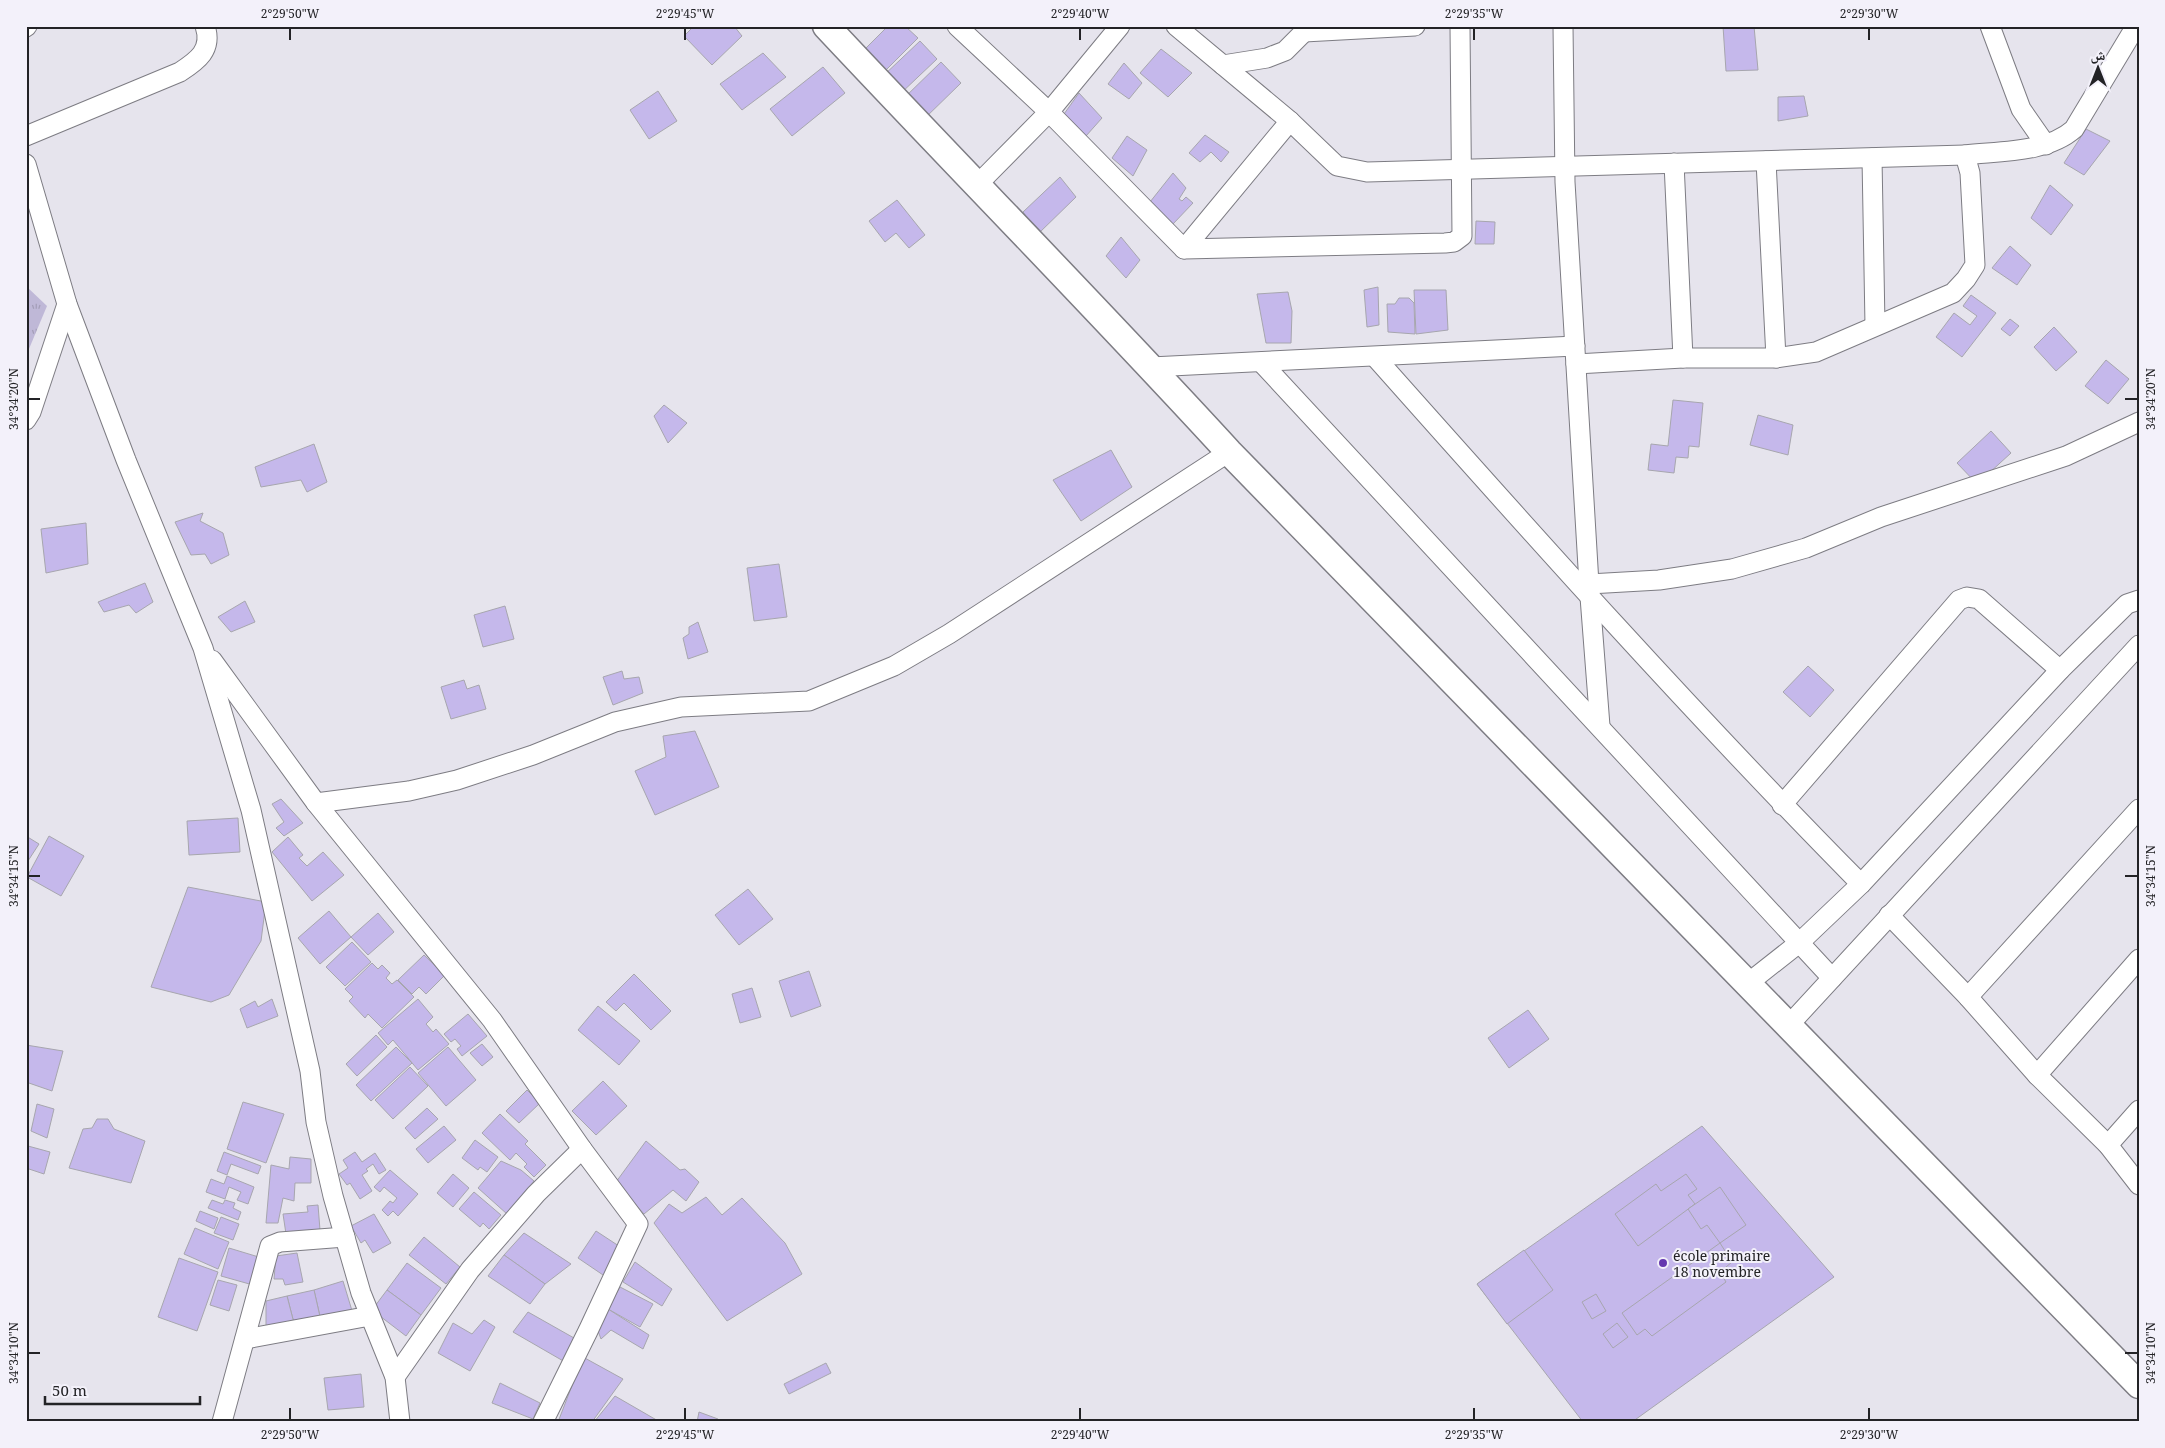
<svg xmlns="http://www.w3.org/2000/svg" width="2165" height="1448" viewBox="0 0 2165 1448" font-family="'Noto Serif','Noto Naskh Arabic',serif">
  <defs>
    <pattern id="grass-tufts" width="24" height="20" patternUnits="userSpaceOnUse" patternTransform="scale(1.25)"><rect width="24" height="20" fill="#bfb8d7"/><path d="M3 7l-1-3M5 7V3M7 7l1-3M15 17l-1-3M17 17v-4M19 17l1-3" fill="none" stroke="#a49eb8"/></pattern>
  </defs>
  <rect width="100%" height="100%" fill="#e6e4ed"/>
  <path fill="url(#grass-tufts)" d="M 26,286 L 47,306 L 26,356 Z"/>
  <g fill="#c5b8eb" stroke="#a7a6ae">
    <path d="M 694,26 L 734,26 L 742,36 L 712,65 L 684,36 Z"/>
    <path d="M 888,26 L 905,26 L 918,38 L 881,75 L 860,54 Z"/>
    <path d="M 1723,26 L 1754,26 L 1758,70 L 1726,71 Z"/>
    <path d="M 920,41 L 937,59 L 899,95 L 882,77 Z"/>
    <path d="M 1161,49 L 1192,73 L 1168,97 L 1140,73 Z"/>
    <path d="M 763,53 L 786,77 L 742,110 L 720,84 Z"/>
    <path d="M 941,62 L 961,83 L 923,120 L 903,99 Z"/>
    <path d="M 1124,63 L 1142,83 L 1129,99 L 1108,84 Z"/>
    <path d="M 823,67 L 845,93 L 792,136 L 770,109 Z"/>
    <path d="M 658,91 L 677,121 L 649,139 L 630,110 Z"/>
    <path d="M 1079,93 L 1102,118 L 1086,136 L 1064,114 Z"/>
    <path d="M 1804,96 L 1808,116 L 1778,121 L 1778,97 Z"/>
    <path d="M 2086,129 L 2110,141 L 2084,175 L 2064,163 Z"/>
    <path d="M 1205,135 L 1229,152 L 1221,162 L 1211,152 L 1200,162 L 1189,153 Z"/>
    <path d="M 1127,136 L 1147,150 L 1133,176 L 1112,158 Z"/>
    <path d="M 1173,173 L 1186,188 L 1179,199 L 1182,201 L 1186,197 L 1193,203 L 1173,224 L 1150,202 Z"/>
    <path d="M 1060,177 L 1076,197 L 1038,234 L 1023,212 Z"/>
    <path d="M 2050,185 L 2073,205 L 2051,235 L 2031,218 Z"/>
    <path d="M 897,200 L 925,235 L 909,248 L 896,233 L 885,242 L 869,221 Z"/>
    <path d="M 1476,221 L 1495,222 L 1494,244 L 1475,244 Z"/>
    <path d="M 1121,237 L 1140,260 L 1126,278 L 1106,256 Z"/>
    <path d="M 2010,246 L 2031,265 L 2017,285 L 1992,268 Z"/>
    <path d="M 1378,287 L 1379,325 L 1367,327 L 1364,290 Z"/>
    <path d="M 1414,290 L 1446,290 L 1448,330 L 1416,334 Z"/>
    <path d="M 1288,292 L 1292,311 L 1291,343 L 1266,343 L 1257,294 Z"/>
    <path d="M 1971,295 L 1996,313 L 1962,357 L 1936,337 L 1954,313 L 1970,325 L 1977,316 L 1963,306 Z"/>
    <path d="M 1399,298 L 1409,298 L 1414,303 L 1415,334 L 1388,332 L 1387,304 L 1395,304 Z"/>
    <path d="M 2010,319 L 2019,326 L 2010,336 L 2001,329 Z"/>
    <path d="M 2054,327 L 2077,352 L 2056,371 L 2034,347 Z"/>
    <path d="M 2106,360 L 2129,379 L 2108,404 L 2085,386 Z"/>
    <path d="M 1673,400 L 1703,403 L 1699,447 L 1689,446 L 1688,458 L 1676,457 L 1674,473 L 1648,470 L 1651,444 L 1668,446 Z"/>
    <path d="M 664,405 L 687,423 L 668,443 L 654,416 Z"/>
    <path d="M 1758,415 L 1793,425 L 1788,455 L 1750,445 Z"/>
    <path d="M 1991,431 L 2011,453 L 1977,484 L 1957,463 Z"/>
    <path d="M 314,444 L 327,482 L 307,492 L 301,480 L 261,487 L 255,467 Z"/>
    <path d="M 1111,450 L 1132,487 L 1081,521 L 1053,480 Z"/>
    <path d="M 203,513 L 200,521 L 223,533 L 229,555 L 211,564 L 205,554 L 191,555 L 175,522 Z"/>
    <path d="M 86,523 L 88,564 L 46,573 L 41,529 Z"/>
    <path d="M 779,564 L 787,617 L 754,621 L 747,568 Z"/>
    <path d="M 145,583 L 153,602 L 136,613 L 129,605 L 104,612 L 98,602 Z"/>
    <path d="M 245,601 L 255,622 L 231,632 L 218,617 Z"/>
    <path d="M 505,606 L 514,639 L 483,647 L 474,615 Z"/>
    <path d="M 698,622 L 708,652 L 688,659 L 683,638 L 689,634 L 689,627 Z"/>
    <path d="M 1808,666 L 1834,690 L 1810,717 L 1783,692 Z"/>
    <path d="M 622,671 L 624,679 L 639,677 L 643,693 L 613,705 L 603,677 Z"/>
    <path d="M 464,680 L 467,689 L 479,685 L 486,709 L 451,719 L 441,687 Z"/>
    <path d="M 695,731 L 719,787 L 655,815 L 635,771 L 666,757 L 663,736 Z"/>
    <path d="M 281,799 L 303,823 L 284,836 L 276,828 L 284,822 L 272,804 Z"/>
    <path d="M 238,818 L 240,852 L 189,855 L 187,821 Z"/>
    <path d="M 26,836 L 39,844 L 26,864 Z"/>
    <path d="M 49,836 L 84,856 L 61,896 L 27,877 Z"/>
    <path d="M 288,837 L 303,855 L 299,858 L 307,866 L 323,852 L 344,875 L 312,901 L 272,852 Z"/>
    <path d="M 188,887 L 266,902 L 261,941 L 229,995 L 211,1002 L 151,987 Z"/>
    <path d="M 748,889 L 773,919 L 739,945 L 715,915 Z"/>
    <path d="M 329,911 L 351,937 L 320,964 L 298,938 Z"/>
    <path d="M 378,913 L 394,932 L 368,955 L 351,937 Z"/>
    <path d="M 352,942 L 371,962 L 345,986 L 326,967 Z"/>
    <path d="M 424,955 L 445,975 L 426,994 L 419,987 L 412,994 L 398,980 Z"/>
    <path d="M 372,963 L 378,969 L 382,965 L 390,973 L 386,978 L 392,984 L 397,980 L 414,997 L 382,1028 L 368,1014 L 365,1018 L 349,1001 L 353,997 L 345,989 Z"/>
    <path d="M 809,971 L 821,1006 L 791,1017 L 779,981 Z"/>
    <path d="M 634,974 L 671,1011 L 651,1030 L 624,1003 L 616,1011 L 606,1002 Z"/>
    <path d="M 752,988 L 761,1017 L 740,1023 L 732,994 Z"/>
    <path d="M 272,999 L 278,1016 L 247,1028 L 240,1009 L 255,1001 L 258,1007 Z"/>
    <path d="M 418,999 L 433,1017 L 426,1024 L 433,1032 L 436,1029 L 449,1044 L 418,1070 L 393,1040 L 388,1045 L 378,1033 Z"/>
    <path d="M 598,1006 L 640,1041 L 619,1065 L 578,1030 Z"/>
    <path d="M 1528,1010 L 1549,1039 L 1509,1068 L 1488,1038 Z"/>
    <path d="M 468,1014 L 487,1036 L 462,1056 L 457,1049 L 461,1046 L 455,1039 L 451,1042 L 444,1034 Z"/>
    <path d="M 376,1035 L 387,1047 L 357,1076 L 346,1064 Z"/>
    <path d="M 482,1044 L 493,1057 L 482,1066 L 470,1053 Z"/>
    <path d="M 26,1045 L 63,1051 L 52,1091 L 26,1082 Z"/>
    <path d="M 396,1047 L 412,1063 L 371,1101 L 356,1085 Z"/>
    <path d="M 448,1047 L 476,1080 L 446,1106 L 418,1073 Z"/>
    <path d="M 410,1067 L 428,1086 L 393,1119 L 375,1100 Z"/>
    <path d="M 603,1081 L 627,1106 L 596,1135 L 572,1111 Z"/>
    <path d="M 527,1090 L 540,1103 L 519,1123 L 506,1111 Z"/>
    <path d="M 243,1102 L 284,1114 L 266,1163 L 227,1149 Z"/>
    <path d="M 37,1104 L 54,1109 L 47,1138 L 31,1131 Z"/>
    <path d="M 427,1108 L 438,1119 L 415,1139 L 405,1128 Z"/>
    <path d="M 500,1114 L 528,1141 L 525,1144 L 546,1165 L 534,1177 L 524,1167 L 527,1164 L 516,1153 L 510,1160 L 482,1133 Z"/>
    <path d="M 97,1119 L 108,1119 L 114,1129 L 145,1141 L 131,1183 L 69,1168 L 83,1129 L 92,1128 Z"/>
    <path d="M 444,1126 L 456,1140 L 428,1163 L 416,1149 Z"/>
    <path d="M 1702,1126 L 1834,1277 L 1632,1422 L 1583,1422 L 1477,1284 Z"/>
    <path d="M 475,1140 L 498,1157 L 487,1172 L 480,1167 L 478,1170 L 462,1158 Z"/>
    <path d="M 646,1141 L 680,1170 L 685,1169 L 699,1182 L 686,1201 L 673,1190 L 644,1214 L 616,1182 Z"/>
    <path d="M 28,1146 L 50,1152 L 44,1174 L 26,1168 Z"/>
    <path d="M 224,1152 L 261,1166 L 258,1174 L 231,1164 L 227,1175 L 217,1171 Z"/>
    <path d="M 355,1152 L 362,1162 L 375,1153 L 386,1170 L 379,1174 L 373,1164 L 366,1169 L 368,1171 L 362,1175 L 372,1191 L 360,1199 L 350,1183 L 347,1185 L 339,1174 L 348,1168 L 343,1160 Z"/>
    <path d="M 290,1157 L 311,1159 L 311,1183 L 295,1183 L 294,1201 L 283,1198 L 278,1223 L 266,1223 L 271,1165 L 289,1169 Z"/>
    <path d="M 501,1161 L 521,1170 L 534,1181 L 507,1214 L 478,1188 Z"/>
    <path d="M 390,1170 L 418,1194 L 398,1216 L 393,1211 L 388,1216 L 382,1210 L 390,1201 L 393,1203 L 397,1198 L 384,1187 L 380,1192 L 374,1187 Z"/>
    <path d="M 453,1174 L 469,1188 L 453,1207 L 437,1193 Z"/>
    <path d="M 1686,1174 L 1697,1189 L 1688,1195 L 1695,1204 L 1638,1246 L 1615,1214 L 1656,1184 L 1661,1191 Z"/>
    <path d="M 227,1176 L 254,1187 L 248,1204 L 237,1200 L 241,1192 L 229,1187 L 225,1199 L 206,1192 L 211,1179 L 224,1184 Z"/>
    <path d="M 1720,1187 L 1746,1225 L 1720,1243 L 1707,1225 L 1701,1229 L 1688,1209 Z"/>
    <path d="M 474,1192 L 501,1215 L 489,1229 L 483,1223 L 480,1227 L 459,1209 Z"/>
    <path d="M 706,1197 L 722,1215 L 742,1198 L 785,1243 L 802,1274 L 727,1321 L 654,1223 L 669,1204 L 682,1213 Z"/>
    <path d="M 212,1200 L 223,1204 L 225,1200 L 235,1203 L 233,1208 L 241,1212 L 238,1220 L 208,1208 Z"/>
    <path d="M 318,1205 L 320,1230 L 286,1234 L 283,1214 L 308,1212 L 307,1206 Z"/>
    <path d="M 200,1211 L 218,1218 L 214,1229 L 196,1221 Z"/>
    <path d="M 374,1214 L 391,1243 L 373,1253 L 365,1240 L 361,1243 L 351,1226 Z"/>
    <path d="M 221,1217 L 239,1224 L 233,1240 L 214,1233 Z"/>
    <path d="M 195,1228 L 229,1242 L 218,1269 L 184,1254 Z"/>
    <path d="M 596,1231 L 625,1250 L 606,1277 L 578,1258 Z"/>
    <path d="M 524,1233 L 571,1264 L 545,1284 L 504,1255 Z"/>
    <path d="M 424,1237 L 460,1267 L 446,1284 L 409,1255 Z"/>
    <path d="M 1720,1243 L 1732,1262 L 1720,1272 L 1726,1282 L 1652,1336 L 1645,1329 L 1637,1335 L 1622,1313 Z"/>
    <path d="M 229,1248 L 262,1258 L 253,1285 L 221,1276 Z"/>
    <path d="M 1524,1250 L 1553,1290 L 1507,1324 L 1477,1284 Z"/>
    <path d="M 297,1253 L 303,1282 L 285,1285 L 283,1279 L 274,1279 L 276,1256 Z"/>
    <path d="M 504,1255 L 545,1284 L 530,1304 L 488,1276 Z"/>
    <path d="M 179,1258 L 218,1272 L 197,1331 L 158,1317 Z"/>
    <path d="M 635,1262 L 672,1289 L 662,1306 L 623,1282 Z"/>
    <path d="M 407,1263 L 441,1288 L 421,1315 L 387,1290 Z"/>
    <path d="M 218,1280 L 237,1285 L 229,1311 L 210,1305 Z"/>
    <path d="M 343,1281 L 353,1314 L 321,1321 L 314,1290 Z"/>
    <path d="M 620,1287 L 653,1304 L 640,1327 L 608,1309 Z"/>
    <path d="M 314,1290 L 321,1321 L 295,1327 L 287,1296 Z"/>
    <path d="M 387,1290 L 421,1315 L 406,1336 L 372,1310 Z"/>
    <path d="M 1596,1294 L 1606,1311 L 1592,1319 L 1582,1302 Z"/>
    <path d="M 287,1296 L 295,1327 L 266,1333 L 266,1301 Z"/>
    <path d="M 608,1309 L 649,1335 L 643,1349 L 611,1330 L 601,1339 L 598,1331 Z"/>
    <path d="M 528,1312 L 574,1338 L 565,1362 L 513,1332 Z"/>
    <path d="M 484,1320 L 495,1327 L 470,1371 L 438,1353 L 453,1323 L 472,1334 Z"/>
    <path d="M 1617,1323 L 1628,1337 L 1613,1348 L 1603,1334 Z"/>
    <path d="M 583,1357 L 623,1379 L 592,1422 L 558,1422 Z"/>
    <path d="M 826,1363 L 831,1373 L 789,1394 L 784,1384 Z"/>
    <path d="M 361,1374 L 364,1407 L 328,1410 L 324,1378 Z"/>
    <path d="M 500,1383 L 540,1403 L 533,1419 L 492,1403 Z"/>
    <path d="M 615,1396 L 660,1422 L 594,1422 Z"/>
    <path d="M 699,1412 L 718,1419 L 717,1422 L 697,1422 Z"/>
  </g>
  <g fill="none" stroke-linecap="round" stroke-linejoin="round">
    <defs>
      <g id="street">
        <path d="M 957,26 L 1049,112 L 1184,249 L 1445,243 L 1454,242 L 1462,236 L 1460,26"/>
        <path d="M 1176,26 L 1290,121 L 1337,166 L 1367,172 L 1965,155 L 1970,173 L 1975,265 L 1966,279 L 1953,293 L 1816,352 L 1776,358 L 1683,358 L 1576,364"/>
        <path d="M 1563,26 L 1565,182 L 1589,584 L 1600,726"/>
        <path d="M 1990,26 L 2021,109 L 2046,145"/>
        <path d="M 26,27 L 27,26"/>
        <path d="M 1304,32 L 1415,26"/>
        <path d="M 1223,65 L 1267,58 L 1285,51 L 1304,32 L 1305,26"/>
        <path d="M 26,136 L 180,72 C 197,61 213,50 205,26"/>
        <path d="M 1965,155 C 2000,151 2047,153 2074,129 L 2136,26"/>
        <path d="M 1872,158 L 1875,325"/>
        <path d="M 1766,161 L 1776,358"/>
        <path d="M 1674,163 L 1683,358"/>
        <path d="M 26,164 L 67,304 L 126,460 L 203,648 L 251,810 L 310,1071 L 316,1122 L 333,1196 L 361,1293 L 395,1377 L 400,1422"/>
        <path d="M 976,186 L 1049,112 L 1120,26"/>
        <path d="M 1184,249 L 1290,121"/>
        <path d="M 1375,357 C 1534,536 1693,714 1861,884"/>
        <path d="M 1261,362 L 1832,978"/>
        <path d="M 1151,367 L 1575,346"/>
        <path d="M 26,420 L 31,412 L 67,304"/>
        <path d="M 1589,584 L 1659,580 L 1732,569 L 1806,548 L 1881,517 L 2066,456 L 2139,422"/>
        <path d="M 212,660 L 316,803 L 492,1020 L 582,1149 L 638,1224 L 588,1331 L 543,1422"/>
        <path d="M 316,803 L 409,791 L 457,780 L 533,755 L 615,722 L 681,707 L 809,701 L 894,666 L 949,634 L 1229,452"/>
        <path d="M 1782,805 L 1959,600 L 1967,597 L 1979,599 L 2060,670"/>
        <path d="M 1889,915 L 1968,997 L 2037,1075 L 2108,1145 L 2139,1185"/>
        <path d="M 1747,984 L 1799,943 L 1861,884 L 2060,670 L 2127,604 L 2139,600"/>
        <path d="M 1968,997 L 2139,809"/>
        <path d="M 1788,1026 L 2139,645"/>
        <path d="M 2037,1075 L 2139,959"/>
        <path d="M 2108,1145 L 2139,1110"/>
        <path d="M 245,1339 L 370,1316"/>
        <path d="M 395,1377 L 470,1270 L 536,1194 L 582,1149"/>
        <path d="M 222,1422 L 270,1246 L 280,1242 L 345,1237"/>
      </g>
      <path id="secondary" d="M 826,26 C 960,169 1097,308 1229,452 L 2139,1385"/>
    </defs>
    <use href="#street" stroke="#7d7c83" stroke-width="21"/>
    <use href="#secondary" stroke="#7d7c83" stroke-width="29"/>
    <use href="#street" stroke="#fff" stroke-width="19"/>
    <use href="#secondary" stroke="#fff" stroke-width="26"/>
  </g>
  <path fill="none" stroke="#232326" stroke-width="2" d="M 290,28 L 290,40M 685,28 L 685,40M 1080,28 L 1080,40M 1474,28 L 1474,40M 1869,28 L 1869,40M 28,399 L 40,399M 2125,399 L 2138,399M 28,876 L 40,876M 2125,876 L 2138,876M 28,1353 L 40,1353M 2125,1353 L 2138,1353M 290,1408 L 290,1420M 685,1408 L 685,1420M 1080,1408 L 1080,1420M 1474,1408 L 1474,1420M 1869,1408 L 1869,1420"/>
  <circle fill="#6538af" stroke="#f3f1fa" stroke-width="2" cx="1663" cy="1263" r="5"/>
  <g text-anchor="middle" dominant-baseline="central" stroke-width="4" stroke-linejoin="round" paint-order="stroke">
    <g font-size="14" fill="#232326" stroke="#f3f1fa" text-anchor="start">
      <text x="1673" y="1255">école primaire<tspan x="1673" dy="16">18 novembre</tspan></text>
    </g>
  </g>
  <rect width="2165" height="1448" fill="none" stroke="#f3f1fa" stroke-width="55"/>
  <g transform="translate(2098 68)" stroke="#f3f1fa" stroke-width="4" paint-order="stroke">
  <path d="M0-4L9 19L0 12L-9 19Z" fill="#232326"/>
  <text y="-8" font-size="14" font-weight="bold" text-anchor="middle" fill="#232326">ش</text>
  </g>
  <path d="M45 1396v8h155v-8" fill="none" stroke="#232326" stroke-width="2.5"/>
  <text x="52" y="1396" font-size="15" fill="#232326" stroke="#f3f1fa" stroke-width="4" paint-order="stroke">50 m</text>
  <rect x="28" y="28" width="2110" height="1392" fill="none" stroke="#232326" stroke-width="2"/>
  <g font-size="12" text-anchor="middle" fill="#232326">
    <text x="290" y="18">2°29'50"W</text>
    <text x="685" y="18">2°29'45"W</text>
    <text x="1080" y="18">2°29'40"W</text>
    <text x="1474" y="18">2°29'35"W</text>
    <text x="1869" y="18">2°29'30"W</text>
    <text transform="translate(14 399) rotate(-90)" y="4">34°34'20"N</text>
    <text transform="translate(2151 399) rotate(-90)" y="4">34°34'20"N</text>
    <text transform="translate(14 876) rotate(-90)" y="4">34°34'15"N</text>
    <text transform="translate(2151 876) rotate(-90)" y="4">34°34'15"N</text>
    <text transform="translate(14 1353) rotate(-90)" y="4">34°34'10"N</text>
    <text transform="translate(2151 1353) rotate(-90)" y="4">34°34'10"N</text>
    <text x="290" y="1439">2°29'50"W</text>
    <text x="685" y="1439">2°29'45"W</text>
    <text x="1080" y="1439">2°29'40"W</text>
    <text x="1474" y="1439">2°29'35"W</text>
    <text x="1869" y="1439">2°29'30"W</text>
  </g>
</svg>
